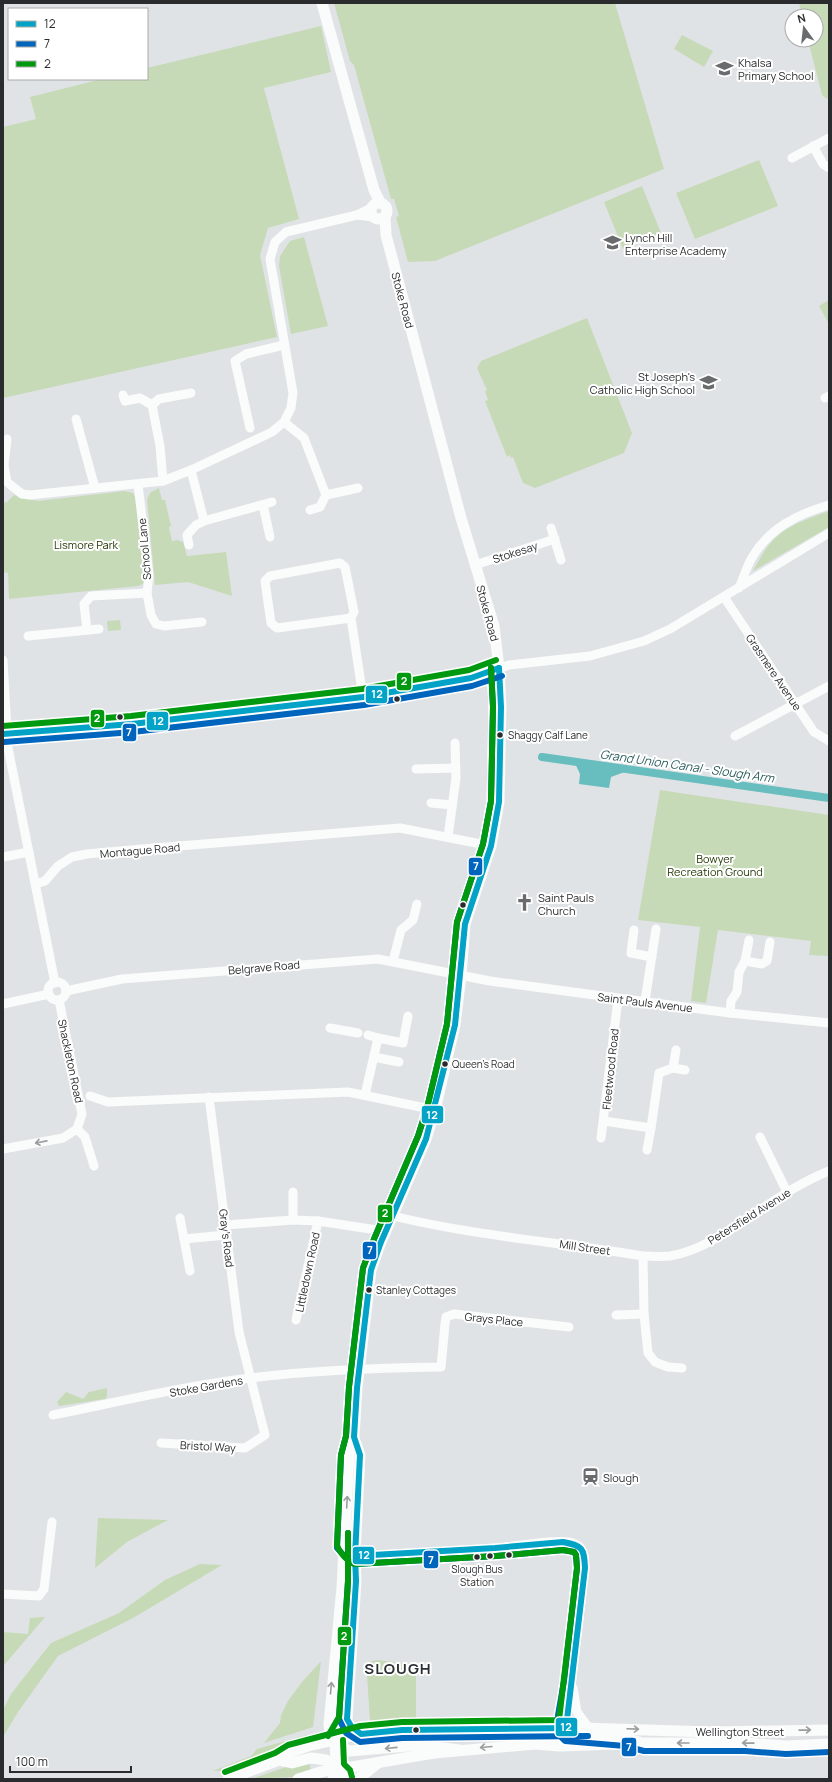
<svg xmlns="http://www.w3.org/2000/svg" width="832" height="1782" viewBox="0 0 832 1782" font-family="Manrope,sans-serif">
  <rect width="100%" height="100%" fill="#e0e3e5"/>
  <g fill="#c7dab7">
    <path d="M 334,3 L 615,3 L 664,169 L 435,261 L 408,262 L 396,217 L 399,216 L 394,199 L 391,199 L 354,65 L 350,61 Z"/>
    <path d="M 799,3 L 829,3 L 829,98 L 827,99 L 822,95 L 808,40 L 816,40 L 816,16 L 802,16 Z"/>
    <path d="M 321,26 L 331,72 L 264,88 L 299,219 L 268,228 L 260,255 L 277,337 L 3,398 L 3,127 L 36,119 L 30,97 L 102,79 L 147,79 L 147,68 Z"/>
    <path d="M 682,35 L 713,51 L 704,67 L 674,49 Z"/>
    <path d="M 759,160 L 778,206 L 695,239 L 676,193 Z"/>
    <path d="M 642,186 L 661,233 L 623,249 L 604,202 Z"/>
    <path d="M 304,237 L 328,326 L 291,334 L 279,266 L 280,256 L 290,241 Z"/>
    <path d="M 829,300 L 829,324 L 819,306 Z"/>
    <path d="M 587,318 L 632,433 L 624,453 L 535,488 L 523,483 L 513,457 L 511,458 L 510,455 L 507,457 L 485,401 L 488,400 L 485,391 L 487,390 L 477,368 L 481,361 Z"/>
    <path d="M 159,488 L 162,500 L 165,500 L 171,526 L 169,527 L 172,541 L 177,540 L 183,542 L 187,556 L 226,552 L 232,596 L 188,582 L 155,585 L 147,499 L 151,492 Z"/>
    <path d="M 125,491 L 133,493 L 137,500 L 145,580 L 143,584 L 138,586 L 9,599 L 8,573 L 3,572 L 3,503 L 7,502 L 14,495 L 21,498 L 38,501 Z"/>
    <path d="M 829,511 L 829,527 L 753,571 C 774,530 788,526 829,511 Z"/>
    <path d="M 120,620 L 121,630 L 108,631 L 107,621 Z"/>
    <path d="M 660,790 L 829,815 L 829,956 L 809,955 L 811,941 L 718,930 L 706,1003 L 691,1001 L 700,927 L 638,920 Z"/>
    <path d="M 107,1388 L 107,1396 L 105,1399 L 59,1406 L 57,1402 L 66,1392 L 83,1399 L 89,1392 Z"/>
    <path d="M 98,1518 L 168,1520 L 127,1542 L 95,1568 Z"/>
    <path d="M 200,1564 L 222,1565 L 133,1618 L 58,1656 L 18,1712 L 3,1737 L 3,1710 L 11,1694 L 51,1643 L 119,1613 L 165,1580 Z"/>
    <path d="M 45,1617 L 5,1664 L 3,1667 L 3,1632 L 28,1634 L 30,1618 Z"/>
    <path d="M 376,1660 L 416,1664 L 416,1718 L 370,1722 L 367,1675 L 369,1662 Z"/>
    <path d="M 321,1661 L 313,1727 L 264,1743 L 280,1723 L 281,1715 L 288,1701 L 302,1682 Z"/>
    <path d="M 307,1735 L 308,1738 L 283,1746 L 221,1771 L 213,1771 L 251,1756 L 257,1749 Z"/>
    <path d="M 309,1761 L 311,1771 L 293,1777 L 251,1779 L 289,1766 Z"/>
  </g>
  <path fill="#68bdbe" d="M 574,761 L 630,770 L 611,777 L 609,788 L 579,784 L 580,774 Z"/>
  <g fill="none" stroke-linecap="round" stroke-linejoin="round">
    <path stroke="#68bdbe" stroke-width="8" d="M 542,757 L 829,798"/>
    <g stroke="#fafbfb" stroke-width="9">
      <path d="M 813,146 L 823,164 L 829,168"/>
      <path d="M 792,158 L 829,138"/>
      <path d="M 357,215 L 373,217"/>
      <path d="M 123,395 L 125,401 L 140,398 L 152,405 L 160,446 L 163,481"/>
      <path d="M 825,398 L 829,396"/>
      <path d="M 152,405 L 159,399 L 191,393"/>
      <path d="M 76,419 L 95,488"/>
      <path d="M 284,422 L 304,438 L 326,495 L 320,507 L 310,510"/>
      <path d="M 250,428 L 235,361 L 246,354 L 284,345"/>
      <path d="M 7,439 L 4,465 L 7,482 L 22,494 L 30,495 L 163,481 L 191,470 L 272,432 L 284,422 L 291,408 L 293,393 L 270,259 L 275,242 L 286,232 L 357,215 L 371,208"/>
      <path d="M 191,470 L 204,521"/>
      <path d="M 138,485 L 149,575 L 147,593 L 151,615 L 156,624 L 164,626 L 202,622"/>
      <path d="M 326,495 L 358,488"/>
      <path d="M 263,505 L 270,537"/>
      <path d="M 551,528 L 561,560"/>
      <path d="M 189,545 L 187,535 L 196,525 L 204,521 L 272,502"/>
      <path d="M 475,565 L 555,539"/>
      <path d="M 739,588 C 744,577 747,565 753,556 C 770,528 798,514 829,505"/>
      <path d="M 724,597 L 814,732 L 829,741"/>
      <path d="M 351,618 L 277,628 L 271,623 L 265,581 L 270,576 L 340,563 L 345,567 L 354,612 L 351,618 L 363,697"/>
      <path d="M 87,630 L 84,604 L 91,596 L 147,593"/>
      <path d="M 28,636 L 99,629"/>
      <path d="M 3,660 L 8,748 L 55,983"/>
      <path d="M 3,734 L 132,724 L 363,697 L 471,678 L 509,665 L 590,656 L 644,641 L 670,629 L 829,533"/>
      <path d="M 735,736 L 829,686"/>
      <path d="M 416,769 L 456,768"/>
      <path d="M 431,803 L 452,805"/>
      <path d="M 448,837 L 456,778 L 455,743"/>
      <path d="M 3,857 L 29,852"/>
      <path d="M 36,884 L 45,881 L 58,866 L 72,857 L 87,854 L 142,849 L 400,828 L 491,846"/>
      <path d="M 634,930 L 631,953 L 652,957"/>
      <path d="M 393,961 L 401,930 L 413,920 L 417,904"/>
      <path d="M 745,961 L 762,964 L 767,961 L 770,942"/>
      <circle cx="57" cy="991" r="9"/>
      <path d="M 66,991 L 122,979 L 378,959 L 490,981 L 730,1013 L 829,1023"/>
      <path d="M 59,1000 L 82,1114 L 77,1129"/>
      <path d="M 645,1001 L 656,929"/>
      <path d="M 3,1004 L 49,994"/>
      <path d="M 730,1013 L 731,1001 L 737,992 L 739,972 L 745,961 L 749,940"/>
      <path d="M 330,1028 L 358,1033"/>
      <path d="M 368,1035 L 378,1038"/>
      <path d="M 374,1057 L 399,1062"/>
      <path d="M 673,1068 L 685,1070"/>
      <path d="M 365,1095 L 378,1038 L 403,1043 L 408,1016"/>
      <path d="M 90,1096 L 108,1102 L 348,1092 L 435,1110"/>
      <path d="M 604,1121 L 651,1128 L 659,1073 L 673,1068 L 676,1050"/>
      <path d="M 77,1129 L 85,1137 L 94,1166"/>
      <path d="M 760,1137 L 787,1192"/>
      <path d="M 601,1138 L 618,999"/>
      <path d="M 3,1149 L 63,1138 L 77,1129"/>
      <path d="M 647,1150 L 651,1128"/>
      <path d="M 293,1192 L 293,1220 L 318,1221"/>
      <path d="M 393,1216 C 475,1236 559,1242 643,1256 L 644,1314 L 648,1353 L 655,1362 L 668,1367 L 682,1368"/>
      <path d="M 180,1218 L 190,1271"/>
      <path d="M 225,1225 L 293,1220"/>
      <path d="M 184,1239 L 226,1235"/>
      <path d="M 643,1256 C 652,1256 661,1257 670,1256 C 700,1251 725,1233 749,1217 C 775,1200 801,1182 829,1171"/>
      <path d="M 616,1315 L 644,1314"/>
      <path d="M 296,1320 L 318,1221 L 377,1230 L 386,1233"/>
      <path d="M 53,1415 C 118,1402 184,1386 250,1378 C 313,1370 377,1368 441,1367 L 445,1324 L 446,1317 L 454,1314 L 569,1327"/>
      <path d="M 161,1443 L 245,1448 L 265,1435 L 239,1332 L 209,1097"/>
      <path d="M 350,1551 L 355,1556 C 402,1557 449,1552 495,1548 C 513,1547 558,1538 573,1543 C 585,1547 585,1558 585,1568 L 566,1728 L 568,1734 L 626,1738 L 639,1741"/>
      <path d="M 3,1594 L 39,1596 L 44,1589 L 52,1522"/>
      <path d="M 573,1688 L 577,1712 L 589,1728"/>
    </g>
    <g stroke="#fafbfb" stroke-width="11">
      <path d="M 322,3 L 374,190 L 380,202"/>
      <circle cx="379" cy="211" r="8"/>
      <path d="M 385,216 L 386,235 L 411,329 L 461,518 L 494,626 L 499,668 L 501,707 L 499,802 L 491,846 L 465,924 L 461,976 L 455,1025 L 435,1110 L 426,1139 L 381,1242 L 371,1270 L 357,1388 L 354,1437 L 349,1455 L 342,1587 L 329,1724 C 329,1736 338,1745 349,1751 L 420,1745 L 459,1750"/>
      <path d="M 335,1740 L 347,1719 L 356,1581 L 355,1556 L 360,1455 L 354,1438"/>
      <path d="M 279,1760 L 292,1763 L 311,1758 L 326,1760 L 343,1774 L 344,1779"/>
      <path d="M 228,1779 L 279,1760 L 291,1752 L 308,1746 L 361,1734 L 402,1730 L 550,1727 L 711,1732 L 829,1730"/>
      <path d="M 298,1779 C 313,1775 330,1767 346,1768 L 434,1753 L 535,1744 L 560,1746 L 644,1743 L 745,1743 L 786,1746 L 829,1744"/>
      <path d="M 333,1779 L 336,1767 L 335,1740"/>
      <path d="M 358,1779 L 378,1763"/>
    </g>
    <defs>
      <g id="bus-1">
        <path d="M 3,734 L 132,724 L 363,697 L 471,678 L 499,668"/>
        <path d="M 563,1542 C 583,1546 584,1548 585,1568 L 566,1728 L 402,1730 L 361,1734 L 351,1726 L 347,1719 L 356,1581 L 355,1556 L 495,1548 Z"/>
        <path d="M 355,1556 L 360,1455 L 354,1437 L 357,1388 L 371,1270 L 381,1242 L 426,1139 L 455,1025 L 465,924 L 491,846 L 499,802 L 501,707 L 499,668"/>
      </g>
      <g id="bus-2">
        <path d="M 491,668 L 493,707 L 491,801 L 483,844 L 457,922 L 447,1024 L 427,1108 L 418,1136 L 374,1239 L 363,1268 L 349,1387 L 346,1436 L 341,1455 L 337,1548 L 350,1562 L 355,1564 L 496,1556 L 563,1550 L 574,1552 L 576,1555 L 577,1568 L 564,1681 L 558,1715 L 560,1736 L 565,1741 L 625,1746 L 644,1751 L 745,1751 L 786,1754 L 829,1752"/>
        <path d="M 4,742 L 133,732 L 364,705 L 472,686 L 502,676"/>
        <path d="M 348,1533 L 348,1581 L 339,1719 L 346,1733 L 360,1742 L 402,1738 L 588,1736"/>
      </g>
      <g id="bus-3">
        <path d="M 3,726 L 131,716 L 362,689 L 469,670 L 496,660"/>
        <path d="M 328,1736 L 339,1717 L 348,1581 L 348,1533"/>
        <path d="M 343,1740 L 344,1764 L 350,1770 L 352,1777"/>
        <path d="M 225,1772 L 275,1753 L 288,1745 L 360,1726 L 402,1722 L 559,1720 L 577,1568 L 576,1555 L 574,1552 L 563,1550 L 496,1556 L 355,1564 C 348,1562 339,1552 337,1545 L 341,1455 L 346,1436 L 349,1387 L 363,1268 L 374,1239 L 418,1136 L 427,1108 L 447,1024 L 457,922 L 483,844 L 491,801 L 493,707 L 491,668"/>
      </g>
    </defs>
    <use href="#bus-1" stroke="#fff" stroke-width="9"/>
    <use href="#bus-2" stroke="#fff" stroke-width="9"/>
    <use href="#bus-3" stroke="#fff" stroke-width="9"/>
    <use href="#bus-1" stroke="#02a3c6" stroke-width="6"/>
    <use href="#bus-2" stroke="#0065bd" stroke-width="6"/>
    <use href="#bus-3" stroke="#00990f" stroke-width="6"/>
  </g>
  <defs><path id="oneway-shaft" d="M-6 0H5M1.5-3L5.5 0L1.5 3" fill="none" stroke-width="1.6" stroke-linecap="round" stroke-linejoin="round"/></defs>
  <g stroke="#9c9d9e">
    <use href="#oneway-shaft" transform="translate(41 1142) rotate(169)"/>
    <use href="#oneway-shaft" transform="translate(347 1502) rotate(-87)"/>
    <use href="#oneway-shaft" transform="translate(331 1688) rotate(-85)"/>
    <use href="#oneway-shaft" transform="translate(633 1729) rotate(2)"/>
    <use href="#oneway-shaft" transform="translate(805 1730) rotate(-1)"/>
    <use href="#oneway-shaft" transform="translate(683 1743) rotate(-180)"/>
    <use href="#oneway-shaft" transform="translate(748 1743) rotate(-179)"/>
    <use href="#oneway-shaft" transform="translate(486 1747) rotate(175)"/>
    <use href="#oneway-shaft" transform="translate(391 1748) rotate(174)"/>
  </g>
  <defs>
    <symbol id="school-bare" viewBox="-9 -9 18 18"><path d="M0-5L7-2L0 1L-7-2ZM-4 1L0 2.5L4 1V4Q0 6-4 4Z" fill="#6a6b6d" stroke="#fff" stroke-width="2.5" paint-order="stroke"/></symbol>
    <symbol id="church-bare" viewBox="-9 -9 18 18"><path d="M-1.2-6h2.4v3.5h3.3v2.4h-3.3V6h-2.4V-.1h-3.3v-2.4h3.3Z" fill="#6a6b6d" stroke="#fff" stroke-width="2.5" paint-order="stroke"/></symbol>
    <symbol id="station-bare" viewBox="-9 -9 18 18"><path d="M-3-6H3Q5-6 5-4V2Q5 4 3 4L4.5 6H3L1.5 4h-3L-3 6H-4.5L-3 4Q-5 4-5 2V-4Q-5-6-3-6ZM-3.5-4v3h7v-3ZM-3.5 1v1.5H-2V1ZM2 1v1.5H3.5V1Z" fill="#6a6b6d" stroke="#fff" stroke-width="2.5" paint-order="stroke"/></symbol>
  </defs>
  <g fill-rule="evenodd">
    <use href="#school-bare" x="712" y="56" width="25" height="25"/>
    <use href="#school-bare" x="600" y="230" width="25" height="25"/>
    <use href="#school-bare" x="696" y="370" width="25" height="25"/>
    <use href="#church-bare" x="512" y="890" width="25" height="25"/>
    <use href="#station-bare" x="578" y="1464" width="25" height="25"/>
  </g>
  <g fill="#2a2b2d" stroke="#fff" stroke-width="1.5">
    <circle cx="397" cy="699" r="3.5"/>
    <circle cx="120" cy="717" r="3.5"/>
    <circle cx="500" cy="735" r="3.5"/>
    <circle cx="463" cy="905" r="3.5"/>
    <circle cx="445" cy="1064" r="3.5"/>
    <circle cx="369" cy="1290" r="3.5"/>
    <circle cx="509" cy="1555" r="3.5"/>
    <circle cx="490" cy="1556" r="3.5"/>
    <circle cx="477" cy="1557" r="3.5"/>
    <circle cx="416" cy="1730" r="3.5"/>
  </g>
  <g text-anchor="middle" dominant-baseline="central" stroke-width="4" stroke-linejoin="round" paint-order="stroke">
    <g font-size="10" fill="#2a2b2d" stroke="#fff" text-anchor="start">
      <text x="508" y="735">Shaggy Calf Lane</text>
      <text x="452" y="1064">Queen's Road</text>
      <text x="376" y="1290">Stanley Cottages</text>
      <text x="477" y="1569" text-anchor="middle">Slough Bus<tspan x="477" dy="13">Station</tspan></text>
    </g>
    <g font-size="11" fill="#2a2b2d" stroke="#fff" text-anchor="start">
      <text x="738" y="62">Khalsa<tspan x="738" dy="13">Primary School</tspan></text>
      <text x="625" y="237">Lynch Hill<tspan x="625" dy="13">Enterprise Academy</tspan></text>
      <text x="695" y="376" text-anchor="end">St Joseph's<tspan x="695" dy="13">Catholic High School</tspan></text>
      <text x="538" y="897">Saint Pauls<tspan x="538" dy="13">Church</tspan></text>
      <text x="603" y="1477">Slough</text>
    </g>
    <g font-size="11" fill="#2a2b2d" stroke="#fff">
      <text transform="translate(403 300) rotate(75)">Stoke Road</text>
      <text transform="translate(144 549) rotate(-95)">School Lane</text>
      <text transform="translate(515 552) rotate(-18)">Stokesay</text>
      <text transform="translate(488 613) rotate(75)">Stoke Road</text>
      <text transform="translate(774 672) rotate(56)">Grasmere Avenue</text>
      <text transform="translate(140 850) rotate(-5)">Montague Road</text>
      <text transform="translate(264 967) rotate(-5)">Belgrave Road</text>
      <text transform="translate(645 1002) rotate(7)">Saint Pauls Avenue</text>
      <text transform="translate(71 1061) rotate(78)">Shackleton Road</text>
      <text transform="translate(610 1069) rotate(-84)">Fleetwood Road</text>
      <text transform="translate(749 1216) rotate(-32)">Petersfield Avenue</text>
      <text transform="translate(227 1238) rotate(83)">Gray's Road</text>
      <text transform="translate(585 1247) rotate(8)">Mill Street</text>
      <text transform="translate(307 1272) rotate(-78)">Littledown Road</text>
      <text transform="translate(494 1319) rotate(6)">Grays Place</text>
      <text transform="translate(206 1386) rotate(-10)">Stoke Gardens</text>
      <text transform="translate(208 1446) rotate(3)">Bristol Way</text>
      <text x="740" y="1731">Wellington Street</text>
    </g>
    <g font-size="11" fill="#243a05" stroke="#fff">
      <text x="86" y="544">Lismore Park</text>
      <text x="715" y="858">Bowyer<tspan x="715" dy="13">Recreation Ground</tspan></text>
    </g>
    <g font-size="12" font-style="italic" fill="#2d5e5e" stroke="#fff">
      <text transform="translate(687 766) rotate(8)">Grand Union Canal - Slough Arm</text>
    </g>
    <g font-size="15" font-weight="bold" letter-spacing="1" fill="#2b2e32" stroke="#fff">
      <text x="398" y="1668">SLOUGH</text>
    </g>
  </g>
  <g stroke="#fff" stroke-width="1.5">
    <rect x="396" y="672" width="16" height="19" rx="4" fill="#00990f"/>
    <rect x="365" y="685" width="23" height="19" rx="4" fill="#02a3c6"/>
    <rect x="90" y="709" width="15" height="19" rx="4" fill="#00990f"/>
    <rect x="146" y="711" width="23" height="20" rx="4" fill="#02a3c6"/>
    <rect x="122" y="723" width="15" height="19" rx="4" fill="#0065bd"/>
    <rect x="468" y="857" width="15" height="19" rx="4" fill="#0065bd"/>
    <rect x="421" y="1105" width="23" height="19" rx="4" fill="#02a3c6"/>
    <rect x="377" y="1204" width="16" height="19" rx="4" fill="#00990f"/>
    <rect x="362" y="1241" width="15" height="19" rx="4" fill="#0065bd"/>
    <rect x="352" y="1546" width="23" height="19" rx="4" fill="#02a3c6"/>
    <rect x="423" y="1550" width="16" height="19" rx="4" fill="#0065bd"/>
    <rect x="337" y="1626" width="15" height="20" rx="4" fill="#00990f"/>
    <rect x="555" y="1717" width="23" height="20" rx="4" fill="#02a3c6"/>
    <rect x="621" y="1737" width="16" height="20" rx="4" fill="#0065bd"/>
  </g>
  <g font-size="11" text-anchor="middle" font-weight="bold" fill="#fff">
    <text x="404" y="685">2</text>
    <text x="377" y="698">12</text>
    <text x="97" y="722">2</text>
    <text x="158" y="725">12</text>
    <text x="129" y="736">7</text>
    <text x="476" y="870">7</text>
    <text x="432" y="1119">12</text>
    <text x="385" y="1217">2</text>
    <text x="370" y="1254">7</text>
    <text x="364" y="1559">12</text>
    <text x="431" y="1564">7</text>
    <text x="344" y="1640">2</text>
    <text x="566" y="1731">12</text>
    <text x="629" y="1751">7</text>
  </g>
  <rect width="832" height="1782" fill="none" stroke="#2a2b2d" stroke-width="8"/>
  <rect x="8" y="8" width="140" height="72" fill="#ffffff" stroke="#aaaaab"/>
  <rect x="16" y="21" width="20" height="6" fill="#02a3c6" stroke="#aaaaab"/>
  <text x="44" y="28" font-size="12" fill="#2a2b2d">12</text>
  <rect x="16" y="41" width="20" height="6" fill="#0065bd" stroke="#aaaaab"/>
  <text x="44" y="48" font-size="12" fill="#2a2b2d">7</text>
  <rect x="16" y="61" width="20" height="6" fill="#00990f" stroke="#aaaaab"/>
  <text x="44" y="68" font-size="12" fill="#2a2b2d">2</text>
  <g transform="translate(804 28) rotate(345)"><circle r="19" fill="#ffffff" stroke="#aaaaab"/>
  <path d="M0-3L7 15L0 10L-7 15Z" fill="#6a6b6d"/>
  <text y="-6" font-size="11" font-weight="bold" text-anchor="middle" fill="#2a2b2d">N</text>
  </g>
  <path d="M10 1766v6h121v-6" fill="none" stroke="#2a2b2d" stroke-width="2"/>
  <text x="16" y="1766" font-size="12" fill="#2a2b2d" stroke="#ffffff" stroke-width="3" paint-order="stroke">100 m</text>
</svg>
